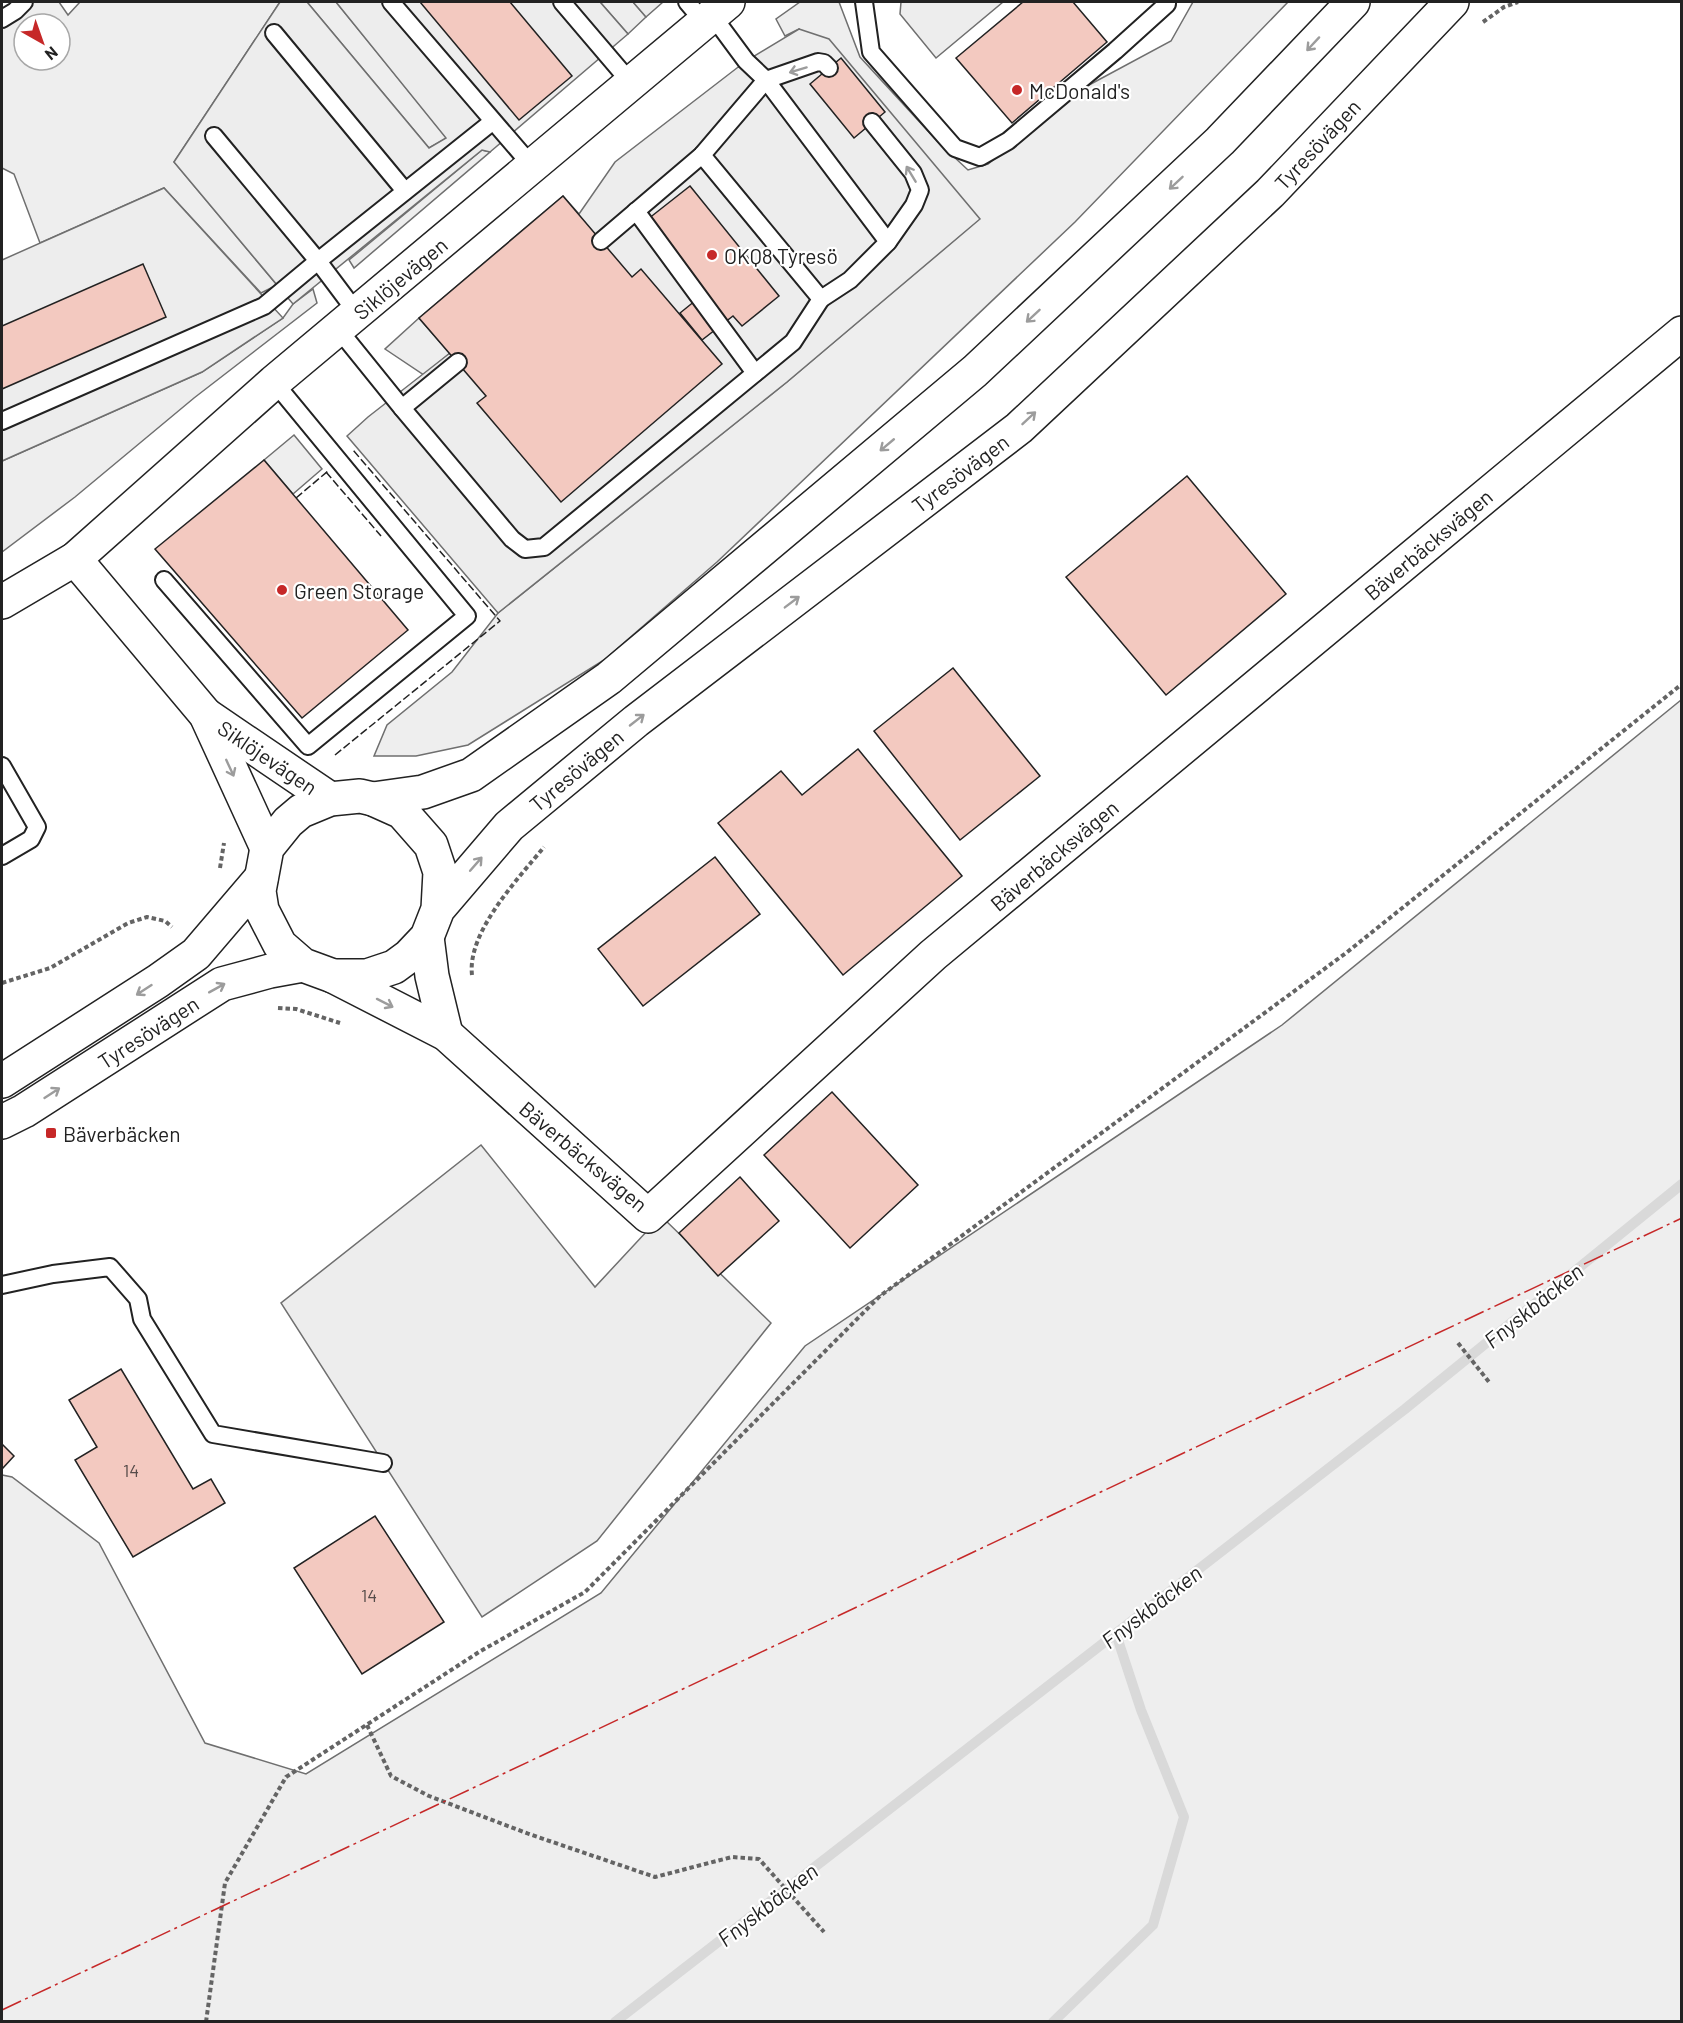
<svg xmlns="http://www.w3.org/2000/svg" width="1683" height="2023" viewBox="0 0 1683 2023" font-family="Barlow,sans-serif">
  <rect width="100%" height="100%" fill="#fff"/>
  <g fill="#eee" stroke="#6f6f6f" stroke-width="1.5" fill-rule="evenodd">
    <path d="M 29,2 L 59,2 L 68,15 L 80,2 L 280,2 L 174,162 L 277,285 L 261,293 L 164,188 L 40,243 L 14,174 L 2,168 L 2,20 ZM 24,24 L 60,24 L 60,60 L 24,60 Z"/>
    <path d="M 307,2 L 336,2 L 447,138 L 429,148 Z"/>
    <path d="M 600,2 L 633,2 L 646,17 L 628,34 Z"/>
    <path d="M 800,2 L 839,2 L 860,57 L 938,142 L 968,170 L 988,164 L 1076,92 L 1171,41 L 1193,2 L 1288,2 L 1075,222 L 717,562 L 604,660 L 468,745 L 416,756 L 374,756 L 387,725 L 452,672 L 498,613 L 787,382 L 979,219 L 799,29 L 785,36 L 776,19 Z"/>
    <path d="M 482,150 L 490,152 L 354,268 L 349,260 Z"/>
    <path d="M 313,289 L 317,303 L 194,398 L 75,497 L 2,552 L 2,461 L 202,372 L 283,318 L 293,304 Z"/>
    <path d="M 419,318 L 450,353 L 424,375 L 385,349 Z"/>
    <path d="M 294,435 L 322,469 L 293,494 L 264,460 Z"/>
    <path d="M 1681,700 L 1681,2021 L 2,2021 L 2,1475 L 12,1477 L 99,1543 L 205,1743 L 306,1774 L 601,1593 L 805,1346 L 1282,1025 Z"/>
  </g>
  <g fill="#ededed" stroke="#6f6f6f" stroke-width="1.5">
    <path d="M 280,2 L 307,2 L 429,148 L 446,138 L 336,2 L 600,2 L 628,34 L 490,152 L 482,150 L 293,304 L 174,162 Z"/>
    <path d="M 633,2 L 663,2 L 646,17 Z"/>
    <path d="M 901,2 L 1003,2 L 936,58 L 900,14 Z"/>
    <path d="M 799,29 L 829,39 L 980,219 L 787,382 L 498,613 L 347,436 L 368,417 L 450,353 L 419,318 L 563,196 L 579,214 L 615,162 L 746,61 Z"/>
    <path d="M 164,188 L 283,318 L 202,372 L 2,461 L 2,260 Z"/>
    <path d="M 481,1145 L 595,1287 L 661,1216 L 771,1323 L 597,1541 L 482,1617 L 281,1303 Z"/>
  </g>
  <g fill="none" stroke-linecap="round" stroke-linejoin="round">
    <g stroke="#d9d9d9" stroke-width="10">
      <path d="M 615,2022 L 1405,1409 L 1682,1184"/>
      <path d="M 1053,2022 L 1153,1925 L 1184,1817 L 1141,1710 L 1116,1634"/>
    </g>
  </g>
  <g fill="#f3c9c0" stroke="#222" stroke-width="1.5">
    <path d="M 420,2 L 510,2 L 572,76 L 519,120 Z"/>
    <path d="M 1023,2 L 1073,2 L 1107,42 L 1012,123 L 956,58 Z"/>
    <path d="M 841,58 L 885,112 L 854,138 L 810,84 Z"/>
    <path d="M 690,186 L 779,296 L 742,326 L 733,316 L 702,340 L 680,313 L 706,292 L 648,219 Z"/>
    <path d="M 563,196 L 632,277 L 641,269 L 722,364 L 561,502 L 477,403 L 486,396 L 419,318 Z"/>
    <path d="M 143,264 L 166,317 L 2,389 L 2,326 Z"/>
    <path d="M 264,460 L 408,630 L 302,718 L 155,549 Z"/>
    <path d="M 1187,476 L 1286,594 L 1166,695 L 1066,577 Z"/>
    <path d="M 953,668 L 1040,776 L 960,840 L 874,731 Z"/>
    <path d="M 858,749 L 962,876 L 843,975 L 718,823 L 781,771 L 802,795 Z"/>
    <path d="M 715,857 L 760,914 L 643,1006 L 598,949 Z"/>
    <path d="M 832,1092 L 918,1185 L 850,1248 L 764,1155 Z"/>
    <path d="M 740,1177 L 779,1221 L 718,1276 L 679,1233 Z"/>
    <path d="M 121,1369 L 193,1489 L 211,1479 L 225,1503 L 133,1557 L 75,1460 L 97,1447 L 69,1400 Z"/>
    <path d="M 2,1444 L 14,1456 L 2,1469 Z"/>
    <path d="M 375,1516 L 444,1622 L 362,1674 L 294,1568 Z"/>
  </g>
  <g fill="none" stroke-linecap="round" stroke-linejoin="round">
    <defs>
      <g id="service">
        <path d="M 391,2 L 532,166"/>
        <path d="M 562,2 L 631,83"/>
        <path d="M 687,2 L 704,22"/>
        <path d="M 864,2 L 871,52 L 955,148 L 980,157 L 1008,141 L 1115,51 L 1167,4 L 1167,2"/>
        <path d="M 2,19 L 15,11 L 24,2"/>
        <path d="M 274,33 L 405,191"/>
        <path d="M 872,122 L 913,173 L 920,190 L 914,205 L 888,242"/>
        <path d="M 702,155 L 821,299 L 850,280 L 888,242 L 766,80 L 746,61 L 712,15"/>
        <path d="M 636,211 L 755,373"/>
        <path d="M 601,241 L 702,155 L 766,80 L 818,62 L 824,63 L 829,68"/>
        <path d="M 357,313 L 318,261 L 492,122"/>
        <path d="M 339,330 L 402,408 L 512,539 L 525,549 L 544,547 L 793,342 L 821,299"/>
        <path d="M 402,408 L 458,362"/>
        <path d="M 2,421 L 264,306 L 318,261 L 214,136"/>
        <path d="M 164,580 L 308,746 L 467,616 L 274,382"/>
        <path d="M 2,766 L 37,827 L 31,839 L 2,856"/>
        <path d="M 2,1285 L 53,1274 L 110,1267 L 138,1299 L 142,1319 L 213,1434 L 383,1463"/>
      </g>
      <g id="minor">
        <path d="M 75,559 L 206,715 L 267,848"/>
        <path d="M 2,602 L 75,559 L 274,382 L 728,2"/>
        <path d="M 206,715 L 330,799"/>
        <path d="M 427,937 L 432,976 L 446,1034"/>
        <path d="M 333,976 L 446,1034 L 648,1216 L 933,955 L 1682,333"/>
      </g>
      <g id="secondary">
        <path d="M 373,799 L 423,792 L 471,775 L 609,678 L 975,371 L 1220,141 L 1353,2"/>
        <path d="M 438,909 L 440,872 L 431,845 L 402,812 L 373,799 L 360,796 L 330,799 L 301,811 L 288,822 L 267,848 L 259,891 L 262,910 L 280,945 L 303,965 L 333,976 L 367,976 L 394,967 L 409,956 L 427,937 L 438,909 L 509,826 L 636,721 L 1019,428 L 1270,193 L 1452,2"/>
        <path d="M 2,1081 L 158,981 L 196,954 L 261,878"/>
        <path d="M 2,1122 L 24,1111 L 222,984 L 270,971 L 303,965"/>
      </g>
    </defs>
    <use href="#service" stroke="#222" stroke-width="20"/>
    <use href="#minor" stroke="#222" stroke-width="36"/>
    <use href="#secondary" stroke="#222" stroke-width="36"/>
    <g stroke="#646464" stroke-width="4" stroke-dasharray="4.5 3" stroke-linecap="butt">
      <path d="M 1483,22 L 1504,7 L 1518,2"/>
      <path d="M 220,868 L 224,843"/>
      <path d="M 472,975 C 467,932 518,879 544,847"/>
      <path d="M 2,983 L 50,968 L 128,923 L 147,917 L 165,921 L 172,927"/>
      <path d="M 278,1008 L 296,1009 L 340,1023"/>
      <path d="M 1458,1343 L 1489,1382"/>
      <path d="M 367,1725 L 391,1776 L 429,1796 L 529,1834 L 655,1877 L 732,1857 L 759,1859 L 824,1932"/>
      <path d="M 206,2022 L 225,1883 L 286,1777 L 479,1652 L 585,1592 L 880,1296 L 1346,953 L 1682,684"/>
    </g>
    <use href="#service" stroke="#fff" stroke-width="16"/>
    <use href="#minor" stroke="#fff" stroke-width="33"/>
    <use href="#secondary" stroke="#fff" stroke-width="33"/>
    <g stroke="#222" stroke-width="1.5" stroke-dasharray="8 3" stroke-linecap="butt">
      <path d="M 326,472 L 381,536"/>
      <path d="M 296,498 L 328,471"/>
      <path d="M 335,755 L 500,621 L 353,450"/>
    </g>
    <path stroke="#c62828" stroke-width="1.5" stroke-dasharray="21 4.5 3 4.5" stroke-linecap="butt" d="M 2,2010 L 1682,1218"/>
  </g>
  <defs><path id="oneway-shaft" d="M-6 0H5M1.5-3L5.5 0L1.5 3" fill="none" stroke-width="1.6" stroke-linecap="round" stroke-linejoin="round" transform="scale(1.5)"/></defs>
  <g stroke="#9c9c9c">
    <use href="#oneway-shaft" transform="translate(1313 44) rotate(133)"/>
    <use href="#oneway-shaft" transform="translate(798 70) rotate(163)"/>
    <use href="#oneway-shaft" transform="translate(911 174) rotate(-121)"/>
    <use href="#oneway-shaft" transform="translate(1176 183) rotate(137)"/>
    <use href="#oneway-shaft" transform="translate(1033 316) rotate(137)"/>
    <use href="#oneway-shaft" transform="translate(1029 418) rotate(-43)"/>
    <use href="#oneway-shaft" transform="translate(887 445) rotate(140)"/>
    <use href="#oneway-shaft" transform="translate(792 602) rotate(-37)"/>
    <use href="#oneway-shaft" transform="translate(637 720) rotate(-38)"/>
    <use href="#oneway-shaft" transform="translate(230 768) rotate(65)"/>
    <use href="#oneway-shaft" transform="translate(476 864) rotate(-49)"/>
    <use href="#oneway-shaft" transform="translate(217 988) rotate(-29)"/>
    <use href="#oneway-shaft" transform="translate(144 990) rotate(147)"/>
    <use href="#oneway-shaft" transform="translate(385 1003) rotate(27)"/>
    <use href="#oneway-shaft" transform="translate(52 1093) rotate(-33)"/>
  </g>
  <g fill="#c62828" stroke="#fff" stroke-width="2">
    <circle cx="1017" cy="90" r="6"/>
    <circle cx="712" cy="255" r="6"/>
    <circle cx="282" cy="590" r="6"/>
    <rect x="45" y="1127" width="12" height="12" rx="3"/>
  </g>
  <g text-anchor="middle" dominant-baseline="central" stroke-width="4.5" stroke-linejoin="round" paint-order="stroke">
    <g font-size="18" fill="#564c4a">
      <text x="131" y="1470">14</text>
      <text x="369" y="1595">14</text>
    </g>
    <g font-size="21" fill="#222" stroke="#fff" text-anchor="start">
      <text x="1029" y="90">McDonald's</text>
      <text x="724" y="255">OKQ8 Tyresö</text>
      <text x="294" y="590">Green Storage</text>
      <text x="63" y="1133">Bäverbäcken</text>
    </g>
    <g font-size="21" fill="#222" stroke="#fff">
      <text transform="translate(1317 144) rotate(-47)">Tyresövägen</text>
      <text transform="translate(400 278) rotate(-40)">Siklöjevägen</text>
      <text transform="translate(960 473) rotate(-37)">Tyresövägen</text>
      <text transform="translate(1428 544) rotate(-40)">Bäverbäcksvägen</text>
      <text transform="translate(268 757) rotate(34)">Siklöjevägen</text>
      <text transform="translate(576 770) rotate(-40)">Tyresövägen</text>
      <text transform="translate(1054 855) rotate(-40)">Bäverbäcksvägen</text>
      <text transform="translate(148 1032) rotate(-33)">Tyresövägen</text>
      <text transform="translate(584 1156) rotate(40)">Bäverbäcksvägen</text>
    </g>
    <g font-size="22" font-style="italic" fill="#222" stroke="#fff">
      <text transform="translate(1533 1305) rotate(-39)">Fnyskbäcken</text>
      <text transform="translate(1151 1606) rotate(-38)">Fnyskbäcken</text>
      <text transform="translate(767 1904) rotate(-38)">Fnyskbäcken</text>
    </g>
  </g>
  <rect width="1683" height="2023" fill="none" stroke="#222222" stroke-width="6"/>
  <g transform="translate(42 42) rotate(140)"><circle r="28" fill="#ffffff" stroke="#a7a7a7" stroke-width="1.5"/>
  <path d="M0-4.5L10 22L0 15L-10 22Z" fill="#c62828"/>
  <text y="-9" font-size="16" font-weight="bold" text-anchor="middle" fill="#222222">N</text>
  </g>
</svg>
